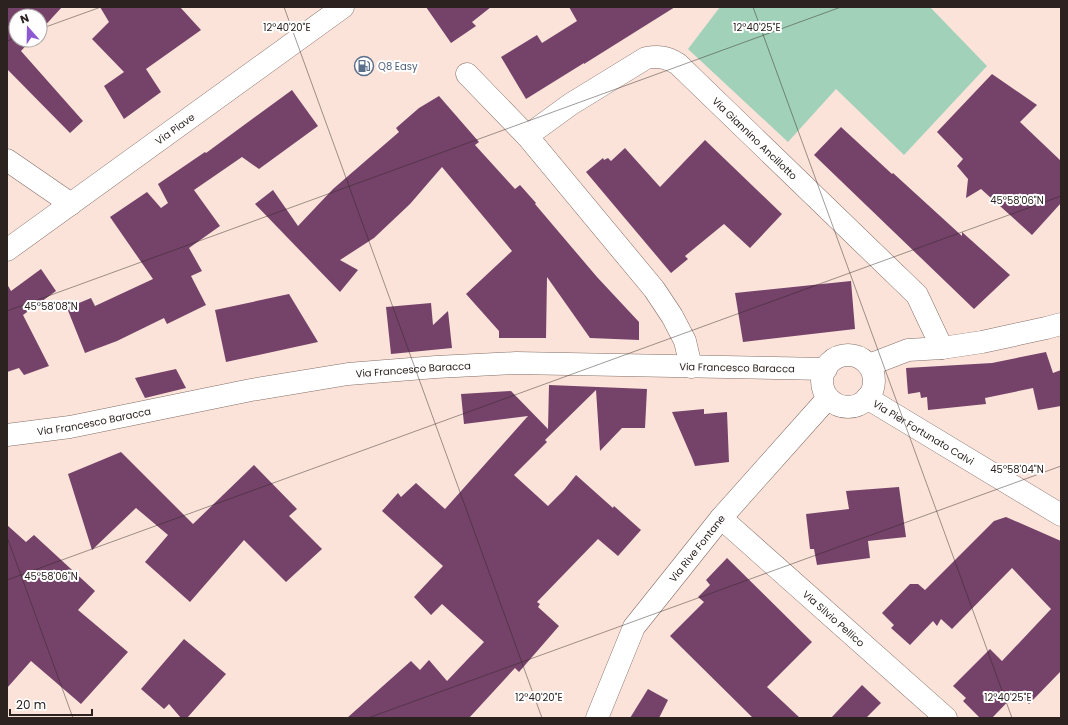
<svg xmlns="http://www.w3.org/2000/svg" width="1068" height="725" viewBox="0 0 1068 725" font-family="Poppins,sans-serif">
  <rect width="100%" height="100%" fill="#fbe3da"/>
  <path fill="#a2d1ba" d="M 720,7 L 930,7 L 987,66 L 904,155 L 836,89 L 788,142 L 688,49 Z"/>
  <g fill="#75436a">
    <path d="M 7,7 L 62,7 L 40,31 L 40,16 L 16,16 L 16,40 L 31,40 L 21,51 L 83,121 L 70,133 L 7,69 Z"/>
    <path d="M 100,7 L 180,7 L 201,30 L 146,69 L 161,92 L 124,119 L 104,86 L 124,72 L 92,39 L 109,22 Z"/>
    <path d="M 426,7 L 491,7 L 472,22 L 476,26 L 451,43 Z"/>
    <path d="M 569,7 L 675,7 L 584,64 L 584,63 L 526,99 L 501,57 L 537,35 L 542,43 L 577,21 Z"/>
    <path d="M 992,74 L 1037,105 L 1020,122 L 1061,161 L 1061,203 L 1032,235 L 981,189 L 966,198 L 968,179 L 957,166 L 963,159 L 937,132 Z"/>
    <path d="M 292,90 L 318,126 L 259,169 L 242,157 L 194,190 L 220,226 L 189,248 L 202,271 L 191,276 L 206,305 L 167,324 L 164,318 L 117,341 L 85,353 L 67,308 L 91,298 L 95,306 L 153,279 L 110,217 L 147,192 L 161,208 L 168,203 L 158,184 L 205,152 L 206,153 Z"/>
    <path d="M 439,96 L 479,142 L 475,145 L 515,189 L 520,185 L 536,203 L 535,204 L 597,277 L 639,322 L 639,340 L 590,338 L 547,277 L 546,338 L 499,338 L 499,331 L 466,294 L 512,251 L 442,167 L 410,204 L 374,238 L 340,260 L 358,270 L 340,292 L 255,204 L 273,190 L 298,226 L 333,189 L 399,132 L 396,128 L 419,108 Z"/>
    <path d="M 841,127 L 892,174 L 893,173 L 962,236 L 962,232 L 1010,275 L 974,309 L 814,155 Z"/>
    <path d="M 705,140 L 782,214 L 750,248 L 724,224 L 685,256 L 688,259 L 671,273 L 586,172 L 603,158 L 604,160 L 608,158 L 611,161 L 625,148 L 660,187 Z"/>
    <path d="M 41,269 L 56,291 L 23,315 L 49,366 L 24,375 L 19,368 L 7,372 L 7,284 L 11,291 Z"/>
    <path d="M 851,281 L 855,329 L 743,342 L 735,293 Z"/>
    <path d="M 289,294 L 318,342 L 226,362 L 215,310 Z"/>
    <path d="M 431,303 L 433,325 L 448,311 L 452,348 L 391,354 L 386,307 Z"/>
    <path d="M 1046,352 L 1053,373 L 1061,370 L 1061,406 L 1038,410 L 1033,388 L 985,398 L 986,404 L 928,410 L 927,397 L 921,398 L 920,392 L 908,394 L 906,368 L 992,363 Z"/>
    <path d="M 176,369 L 186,388 L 145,398 L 135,378 Z"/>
    <path d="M 549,385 L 647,389 L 645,428 L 622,428 L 600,451 L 596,390 L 545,440 L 547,442 L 514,475 L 548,506 L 564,490 L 576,475 L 613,508 L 614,506 L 641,530 L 618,556 L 598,539 L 537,602 L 540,604 L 538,607 L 559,626 L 519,672 L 515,668 L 469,718 L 347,718 L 411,661 L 420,670 L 429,660 L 447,681 L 484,642 L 442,604 L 431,615 L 414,597 L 443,566 L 382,511 L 398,493 L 401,497 L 416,483 L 445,509 L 528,416 L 464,424 L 461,394 L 511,391 L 548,429 Z"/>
    <path d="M 704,409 L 704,414 L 727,412 L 729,462 L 695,466 L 692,458 L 672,412 Z"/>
    <path d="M 121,452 L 193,524 L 254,465 L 297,509 L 289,516 L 322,549 L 286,582 L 244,540 L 190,602 L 145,562 L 168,535 L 136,508 L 92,550 L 68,474 Z"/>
    <path d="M 899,487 L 906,537 L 868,541 L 870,558 L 817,565 L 814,549 L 810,549 L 806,514 L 849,509 L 846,491 Z"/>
    <path d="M 1006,517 L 1061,541 L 1061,671 L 1029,704 L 1017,692 L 992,718 L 980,718 L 963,701 L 966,698 L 953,686 L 990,649 L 1002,661 L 1051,609 L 1012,568 L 952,629 L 941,619 L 937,626 L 933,621 L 910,645 L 891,628 L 894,625 L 882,613 L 910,584 L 918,584 L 925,590 L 994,521 Z"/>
    <path d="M 7,525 L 26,542 L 34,535 L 95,591 L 78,610 L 128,652 L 81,704 L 31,661 L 7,688 Z"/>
    <path d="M 727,558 L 812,642 L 767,687 L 800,718 L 753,718 L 670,636 L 704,602 L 698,597 L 710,585 L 706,580 Z"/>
    <path d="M 184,639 L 226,674 L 187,718 L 181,718 L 169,704 L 164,709 L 141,689 Z"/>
    <path d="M 862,685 L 881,703 L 866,718 L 831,718 Z"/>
    <path d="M 648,689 L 668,700 L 659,718 L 630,718 Z"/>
  </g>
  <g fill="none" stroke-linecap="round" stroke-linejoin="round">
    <defs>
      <g id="minor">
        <path id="s1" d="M 467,74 L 527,136 L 571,104 L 646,58 C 659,56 667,57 678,64 L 917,295 L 942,348"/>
        <path d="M 527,136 L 654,289 L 672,316 L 685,341 L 691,367"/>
        <path d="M 7,160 L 71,204"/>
        <path id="s2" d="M 7,250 L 343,7"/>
        <circle cx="848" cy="381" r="26"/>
        <path d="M 869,365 L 908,350 L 942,348 L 982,342 L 1046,328 L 1061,324"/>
        <path id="s3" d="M 867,398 L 1061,515"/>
        <path id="s4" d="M 7,435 L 70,427 L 251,390 L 348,374 L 436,367 L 516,363 L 826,369"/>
        <path id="s5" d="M 721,518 L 946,718"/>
        <path id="s6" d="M 597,718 L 634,627 L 721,518 L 828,398"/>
      </g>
    </defs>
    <use href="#minor" stroke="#836e66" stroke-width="23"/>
    <use href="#minor" stroke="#fff" stroke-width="22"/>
  </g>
  <path fill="none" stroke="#2c2320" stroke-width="1" stroke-opacity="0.45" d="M 284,7 L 542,718M 753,7 L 1012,718M 40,29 L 101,7M 7,41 L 16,38M 7,311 L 841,7M 7,537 L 73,718M 7,580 L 1061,196M 368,718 L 1061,466"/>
  <defs>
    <symbol id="fuel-ring" viewBox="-11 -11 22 22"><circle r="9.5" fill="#fff" stroke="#5c6f8a" stroke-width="1.5"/><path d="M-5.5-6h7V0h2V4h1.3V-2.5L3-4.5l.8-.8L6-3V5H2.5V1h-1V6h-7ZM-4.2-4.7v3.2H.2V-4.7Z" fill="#5c6f8a"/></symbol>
  </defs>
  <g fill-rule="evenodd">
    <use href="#fuel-ring" x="353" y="55" width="22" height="22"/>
  </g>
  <g text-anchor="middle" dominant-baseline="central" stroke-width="4" stroke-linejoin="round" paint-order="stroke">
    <g font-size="10" fill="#4e5e75" stroke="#fff" text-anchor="start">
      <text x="378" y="66">Q8 Easy</text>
    </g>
    <g font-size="10" fill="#2c2320" stroke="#fff">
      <text stroke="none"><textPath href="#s2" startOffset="207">Via Piave</textPath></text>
      <text stroke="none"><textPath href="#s1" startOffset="369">Via Giannino Ancillotto</textPath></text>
      <text stroke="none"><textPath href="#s4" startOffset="736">Via Francesco Baracca</textPath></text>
      <text stroke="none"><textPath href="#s4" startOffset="412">Via Francesco Baracca</textPath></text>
      <text stroke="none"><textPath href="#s4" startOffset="88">Via Francesco Baracca</textPath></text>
      <text stroke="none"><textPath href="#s3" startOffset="66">Via Pier Fortunato Calvi</textPath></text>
      <text stroke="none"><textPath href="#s6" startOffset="199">Via Rive Fontane</textPath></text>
      <text stroke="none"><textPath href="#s5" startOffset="151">Via Silvio Pellico</textPath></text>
    </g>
  </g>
  <g font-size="10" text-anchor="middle" fill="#2c2320" stroke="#fff" stroke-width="4" stroke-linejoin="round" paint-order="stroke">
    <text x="287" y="31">12°40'20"E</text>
    <text x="757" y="31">12°40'25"E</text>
    <text x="1017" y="204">45°58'06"N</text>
    <text x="51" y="310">45°58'08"N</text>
    <text x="1017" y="473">45°58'04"N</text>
    <text x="51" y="580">45°58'06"N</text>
    <text x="539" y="701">12°40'20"E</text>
    <text x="1008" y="701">12°40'25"E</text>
  </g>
  <rect width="1068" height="725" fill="none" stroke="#2c2320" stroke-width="16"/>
  <g transform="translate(28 28) rotate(340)"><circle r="19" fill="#ffffff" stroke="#aba7a6"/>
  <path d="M0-3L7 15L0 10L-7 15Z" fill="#8c59d2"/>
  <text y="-6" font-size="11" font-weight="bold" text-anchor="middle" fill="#2c2320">N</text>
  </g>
  <path d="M10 709v6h82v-6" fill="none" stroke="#2c2320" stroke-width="2"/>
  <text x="16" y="709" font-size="12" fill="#2c2320" stroke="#ffffff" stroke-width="3" paint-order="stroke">20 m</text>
</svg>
